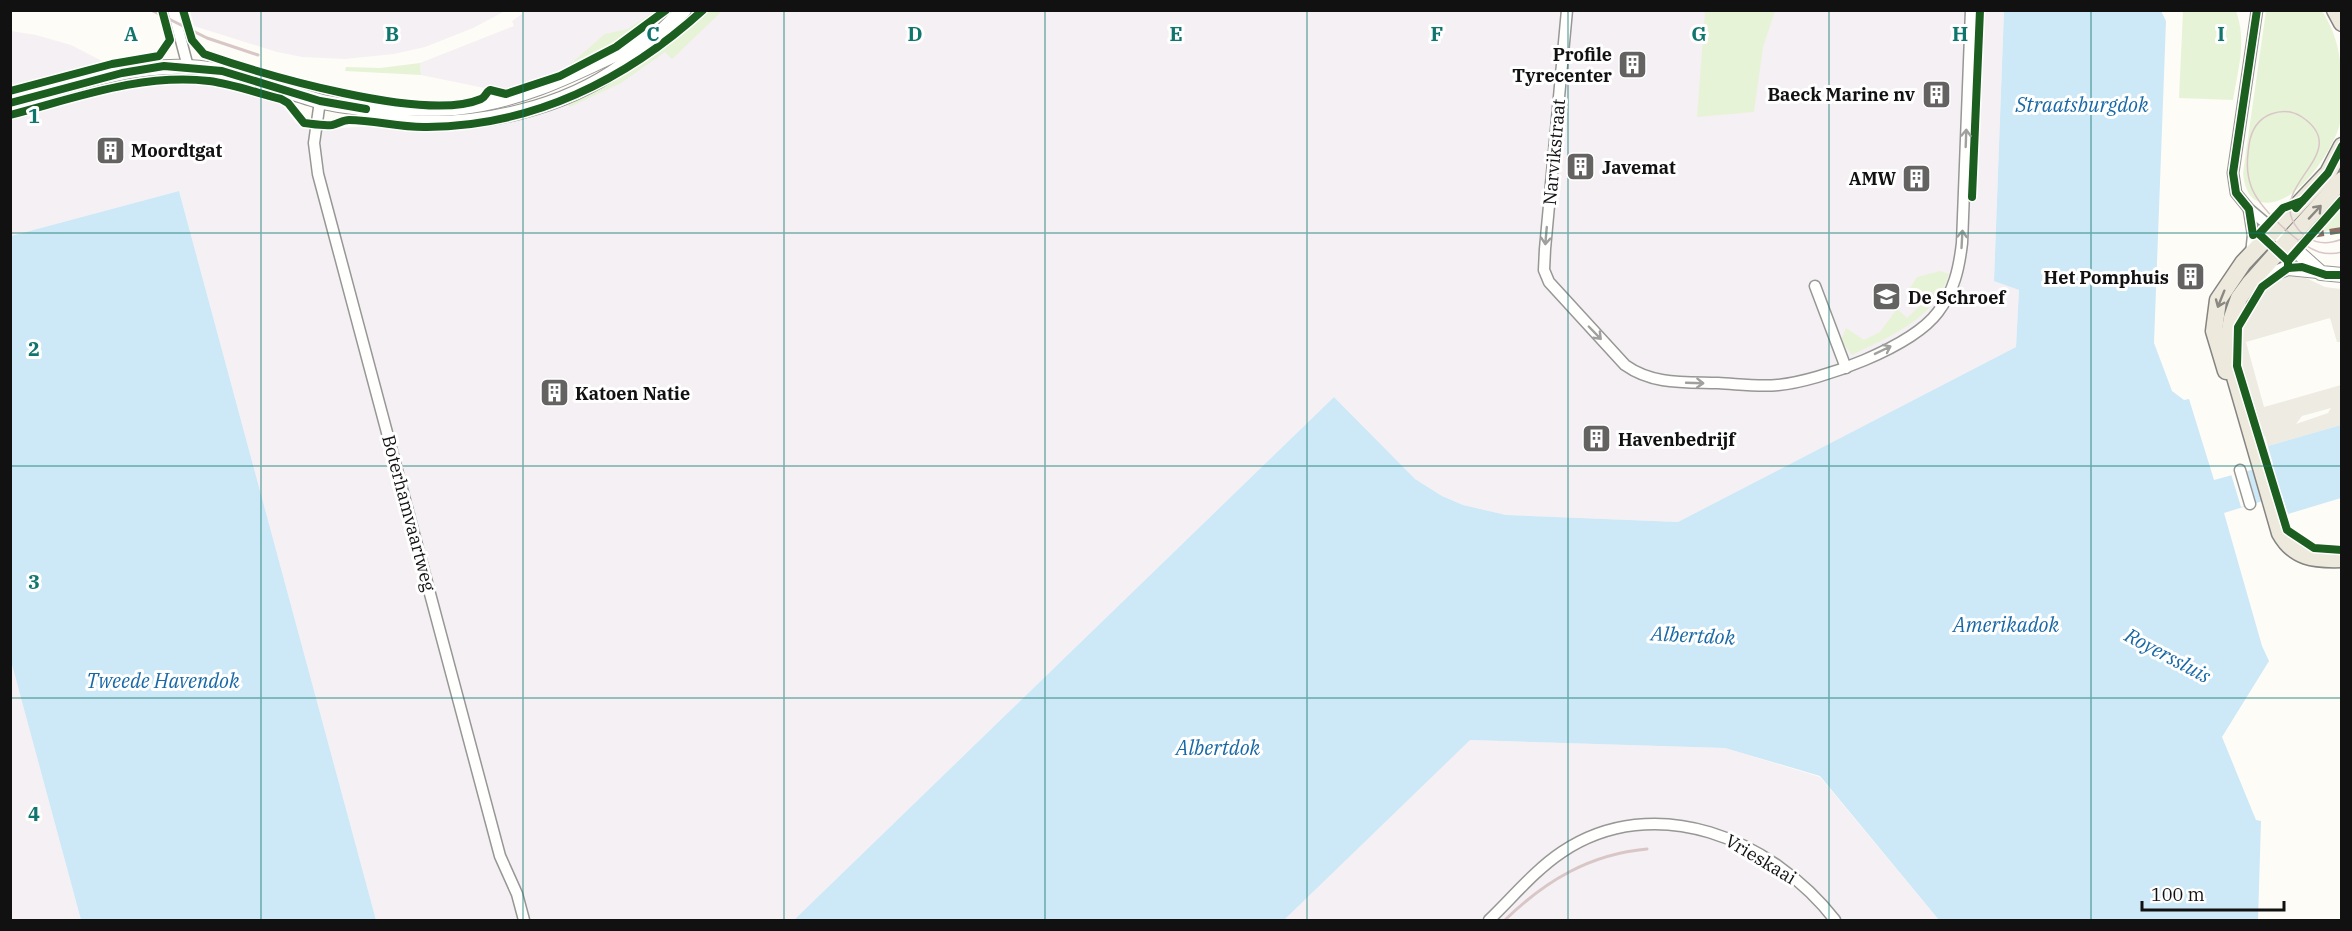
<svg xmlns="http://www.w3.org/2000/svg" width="2352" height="931" viewBox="0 0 2352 931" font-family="'IBM Plex Serif',serif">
  <rect width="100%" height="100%" fill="#fdfcf7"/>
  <g fill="#f5f0f3">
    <path d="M 2004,10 L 1994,280 L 2019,290 L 2016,347 L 1678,522 L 1506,515 L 1463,505 L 1442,496 L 1415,479 L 1334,397 L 794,920 L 376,920 L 179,191 L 11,236 L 11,31 L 36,35 L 71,45 L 104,62 L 133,86 L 164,82 L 216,85 L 280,102 L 296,123 L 302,126 L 326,129 L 374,126 L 412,131 L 467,126 L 597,88 L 635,67 L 707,11 Z"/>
    <path d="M 190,11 L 190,10 L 505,11 L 473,28 L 425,47 L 394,54 L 345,59 L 302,57 L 277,52 L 194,26 Z"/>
    <path d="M 526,11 L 664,11 L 585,63 L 518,90 L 504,92 L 421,75 L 420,63 L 514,26 L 512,21 Z"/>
    <path d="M 11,661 L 81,920 L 11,920 Z"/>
    <path d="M 1469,740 L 1725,748 L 1820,777 L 1939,920 L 1284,920 Z"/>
  </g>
  <g fill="#e7f3d7">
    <path d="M 655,11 L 664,11 C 633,37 596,58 559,74 L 605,34 L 628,29 Z"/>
    <path d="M 707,11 L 722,11 L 672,59 L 665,52 L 621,83 L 570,107 L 567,103 L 635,67 Z"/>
    <path d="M 1705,11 L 1775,11 L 1763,47 L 1754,112 L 1697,117 Z"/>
    <path d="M 2183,11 L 2236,11 C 2247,41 2238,70 2233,100 L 2179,98 Z"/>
    <path d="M 2266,11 L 2322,11 C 2340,39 2342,65 2342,98 C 2342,109 2342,120 2338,130 C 2328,157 2293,210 2260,202 C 2248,199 2244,184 2243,173 Z"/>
    <path d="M 420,63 L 421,75 L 345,71 L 346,67 L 380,68 Z"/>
    <path d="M 2341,203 L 2341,226 L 2324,232 L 2320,229 Z"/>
    <path d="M 1940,271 L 1949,274 C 1934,320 1892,335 1852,355 L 1841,341 L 1846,328 L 1864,340 L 1880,332 L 1897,309 L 1907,318 L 1925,301 L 1909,290 L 1917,277 Z"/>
  </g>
  <path fill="#edebe2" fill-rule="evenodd" d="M 2288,276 L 2306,278 L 2325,287 L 2341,289 L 2341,342 L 2337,342 L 2330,318 L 2246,342 L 2264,407 L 2341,385 L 2341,425 L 2268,446 L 2265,436 L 2260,437 L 2238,362 L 2238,335 L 2263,289 L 2274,280 ZM 2331,408 L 2328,413 L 2296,424 L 2302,416 Z"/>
  <g fill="#cde8f7">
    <path d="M 2004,11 L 2161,11 L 2166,21 L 2154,343 L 2172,391 L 2184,400 L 2189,399 L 2214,480 L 2273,464 L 2268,446 L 2341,425 L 2341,498 L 2288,514 L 2282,495 L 2224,513 L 2262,646 L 2269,661 L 2222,737 L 2256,820 L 2261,821 L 2258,920 L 1939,920 L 1820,776 L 1725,748 L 1470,740 L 1284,920 L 794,920 L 1334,397 L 1415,479 L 1442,496 L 1463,505 L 1506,515 L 1678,522 L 2016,347 L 2019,290 L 1994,281 Z"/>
    <path d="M 179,191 L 376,920 L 81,920 L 11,661 L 11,236 Z"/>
  </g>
  <path fill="#fdfcf7" d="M 2246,469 L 2256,503 L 2241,507 L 2231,474 Z"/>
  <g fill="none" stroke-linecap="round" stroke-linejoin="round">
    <defs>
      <g id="minor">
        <path d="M 173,10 L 188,67"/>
        <path d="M 1567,10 L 1545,249 L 1544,270 L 1549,282 L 1625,365 C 1653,385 1685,382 1718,383 C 1738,384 1758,387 1778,385 C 1821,381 1912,347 1938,312 C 1954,291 1959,269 1962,243 L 1971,10"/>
        <path d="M 2257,10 L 2233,173 L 2236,193 L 2249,209 L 2275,231"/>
        <path d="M 320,101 L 314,143 L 318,174 L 500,856 L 517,894 L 524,920"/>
        <path d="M 2249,210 L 2253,235 L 2251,254"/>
        <path d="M 1815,286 L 1846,368"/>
        <path d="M 2240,470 L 2250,504"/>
        <path d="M 1489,920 C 1512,898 1535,870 1562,852 C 1655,790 1772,839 1835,920"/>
      </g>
      <g id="tertiary">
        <path d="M 10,103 C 68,87 128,64 188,67 C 234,69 275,89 319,101 C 334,105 349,106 364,109 C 378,113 392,121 407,122 C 478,128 565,108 623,65 C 645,50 664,28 684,10"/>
        <path d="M 372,109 C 400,107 427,110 455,108 C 527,101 581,70 645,40"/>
        <path d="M 2281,237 L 2321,273 L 2342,275"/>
        <path d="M 2254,281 L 2288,268 L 2318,271"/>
      </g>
      <g id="primary">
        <path d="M 2335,10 L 2342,23"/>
        <path d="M 2342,180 L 2250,283 L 2239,298 L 2232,318 L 2229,335 L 2233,370 L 2280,533 C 2294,558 2314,560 2342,559"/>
        <path d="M 2226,371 L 2214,331 L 2218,300 L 2243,263 L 2328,173 L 2342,146"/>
      </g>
    </defs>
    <use href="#minor" stroke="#979795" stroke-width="13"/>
    <use href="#tertiary" stroke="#979795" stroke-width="16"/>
    <use href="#primary" stroke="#858482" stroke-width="19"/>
    <use href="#minor" stroke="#fffffe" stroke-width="10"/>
    <use href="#tertiary" stroke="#fffffe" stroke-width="14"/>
    <use href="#primary" stroke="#ede9dc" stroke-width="16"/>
    <path stroke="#d9c6c7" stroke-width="1.5" d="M 2342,239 C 2330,244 2317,244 2307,237 C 2300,233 2295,226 2292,219 C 2276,181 2352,151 2302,117 C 2293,111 2282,110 2271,114 C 2258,119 2251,131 2249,145 C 2247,159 2246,172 2251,186 C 2258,207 2298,245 2319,252 C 2326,254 2334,254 2342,252"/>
    <g stroke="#d9c6c7" stroke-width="3">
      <path d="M 151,10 L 207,38 L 258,55"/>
      <path d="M 1505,920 C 1545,881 1590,854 1647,849"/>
    </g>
    <path stroke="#8d6e63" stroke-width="6" stroke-dasharray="12 6" stroke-linecap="butt" d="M 2312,235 L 2342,230"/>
    <defs>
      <g id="cycleway">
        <path d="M 183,10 L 192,40 L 204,54 C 262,74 425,123 481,99 C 486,97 485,93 490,90 L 506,94 L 560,76 L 616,47 L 666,10"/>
        <path d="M 10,91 L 112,64 L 159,56 L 170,40 L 162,10"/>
        <path d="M 10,103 L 122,73 L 164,66 L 222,71 L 320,101 L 366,109"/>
        <path d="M 10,115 C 75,98 142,73 209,81 C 233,84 257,93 281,99 L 288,103 L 304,123 C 313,124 323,126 332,125 C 338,124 343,120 349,120 C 375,120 401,128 427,127 C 533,126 626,80 703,10"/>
        <path d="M 1972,197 L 1980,10"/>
        <path d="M 2296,208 L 2328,173 L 2342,146"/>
        <path d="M 2253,235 L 2249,209 L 2236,193 L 2233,173 L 2257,10"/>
        <path d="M 2288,261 L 2259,234 L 2283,208 L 2302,201"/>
        <path d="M 2288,268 L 2288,261 L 2342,200"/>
        <path d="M 2342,275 L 2326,275 L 2302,267 L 2288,268 L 2262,287 L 2238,327 L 2237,366 L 2287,530 L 2314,548 L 2342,550"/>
      </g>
    </defs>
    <use href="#cycleway" stroke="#fff" stroke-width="11"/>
    <use href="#cycleway" stroke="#1b5e20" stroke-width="8"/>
  </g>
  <defs><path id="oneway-shaft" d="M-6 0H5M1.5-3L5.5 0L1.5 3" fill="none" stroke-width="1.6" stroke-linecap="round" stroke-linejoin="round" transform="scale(1.5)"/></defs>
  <g stroke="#a0a09f">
    <use href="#oneway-shaft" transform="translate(1966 138) rotate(-88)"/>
    <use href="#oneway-shaft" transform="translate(1546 236) rotate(95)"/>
    <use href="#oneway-shaft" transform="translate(1962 239) rotate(-87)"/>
    <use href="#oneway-shaft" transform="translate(1595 333) rotate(46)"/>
    <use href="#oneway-shaft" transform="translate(1883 350) rotate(-26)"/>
    <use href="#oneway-shaft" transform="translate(1695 383) rotate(2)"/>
  </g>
  <g stroke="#8a8881">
    <use href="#oneway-shaft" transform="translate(2315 212) rotate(-47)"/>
    <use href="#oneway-shaft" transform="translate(2221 299) rotate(112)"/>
  </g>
  <path fill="none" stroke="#0f766e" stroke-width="1.5" stroke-opacity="0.55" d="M 261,10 L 261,920M 523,10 L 523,920M 784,10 L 784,920M 1045,10 L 1045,920M 1307,10 L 1307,920M 1568,10 L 1568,920M 1829,10 L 1829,920M 2091,10 L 2091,920M 10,233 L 2342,233M 10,466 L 2342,466M 10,698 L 2342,698"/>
  <defs>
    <symbol id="building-square" viewBox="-11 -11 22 22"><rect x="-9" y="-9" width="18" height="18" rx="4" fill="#646362" stroke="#fff"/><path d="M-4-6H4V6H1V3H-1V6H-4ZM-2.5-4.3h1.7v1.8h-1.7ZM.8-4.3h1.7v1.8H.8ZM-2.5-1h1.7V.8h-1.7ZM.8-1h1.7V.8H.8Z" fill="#fff"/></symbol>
    <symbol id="school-square" viewBox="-11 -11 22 22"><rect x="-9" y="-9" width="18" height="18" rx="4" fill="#646362" stroke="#fff"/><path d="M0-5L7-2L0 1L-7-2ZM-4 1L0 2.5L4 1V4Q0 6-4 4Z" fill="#fff"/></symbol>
  </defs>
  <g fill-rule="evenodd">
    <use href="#building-square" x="1616" y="48" width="33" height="33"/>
    <use href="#building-square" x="1920" y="78" width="33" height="33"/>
    <use href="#building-square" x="94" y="134" width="33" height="33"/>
    <use href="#building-square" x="1564" y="150" width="33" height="33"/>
    <use href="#building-square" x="1900" y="162" width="33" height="33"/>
    <use href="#building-square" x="2174" y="260" width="33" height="33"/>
    <use href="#school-square" x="1870" y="280" width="33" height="33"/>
    <use href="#building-square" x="538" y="376" width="33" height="33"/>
    <use href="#building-square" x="1580" y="422" width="33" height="33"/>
  </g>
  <g text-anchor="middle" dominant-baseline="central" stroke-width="6" stroke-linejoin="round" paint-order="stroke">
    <g font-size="18" font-weight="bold" fill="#111" stroke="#fff" text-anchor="start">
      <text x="1612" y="54" text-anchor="end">Profile<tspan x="1612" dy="21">Tyrecenter</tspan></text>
      <text x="1915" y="94" text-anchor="end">Baeck Marine nv</text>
      <text x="131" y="150">Moordtgat</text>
      <text x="1602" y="167">Javemat</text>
      <text x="1896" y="178" text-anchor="end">AMW</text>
      <text x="2169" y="277" text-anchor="end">Het Pomphuis</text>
      <text x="1908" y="297">De Schroef</text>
      <text x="575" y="393">Katoen Natie</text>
      <text x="1618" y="439">Havenbedrijf</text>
    </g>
    <g font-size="18" fill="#111" stroke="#fff">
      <text transform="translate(1554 152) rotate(-85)">Narvikstraat</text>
      <text transform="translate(409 513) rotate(75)">Boterhamvaartweg</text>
      <text transform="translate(1761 859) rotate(31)">Vrieskaai</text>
    </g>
    <g font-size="20" font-style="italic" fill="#1768a6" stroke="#fff">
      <text x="2082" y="104">Straatsburgdok</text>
      <text x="2006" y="624">Amerikadok</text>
      <text transform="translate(1693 635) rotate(3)">Albertdok</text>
      <text transform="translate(2168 655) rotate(28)">Royerssluis</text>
      <text x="163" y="680">Tweede Havendok</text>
      <text x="1218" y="747">Albertdok</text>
    </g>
  </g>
  <g font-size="20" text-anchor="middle" font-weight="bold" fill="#0f766e" stroke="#fff" stroke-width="6" stroke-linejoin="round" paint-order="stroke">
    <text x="131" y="41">A</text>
    <text x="392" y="41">B</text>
    <text x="653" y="41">C</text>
    <text x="915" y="41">D</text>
    <text x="1176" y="41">E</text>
    <text x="1437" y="41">F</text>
    <text x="1699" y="41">G</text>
    <text x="1960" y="41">H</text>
    <text x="2221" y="41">I</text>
    <text x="34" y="123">1</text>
    <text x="34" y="356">2</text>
    <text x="34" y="589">3</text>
    <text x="34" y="821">4</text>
  </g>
  <rect width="2352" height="931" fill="none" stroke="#111111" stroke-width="24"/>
  <path d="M2142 901v9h142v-9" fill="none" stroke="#111111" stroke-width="3"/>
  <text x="2151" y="901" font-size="18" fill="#111111" stroke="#ffffff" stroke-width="4.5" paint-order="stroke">100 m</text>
</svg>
